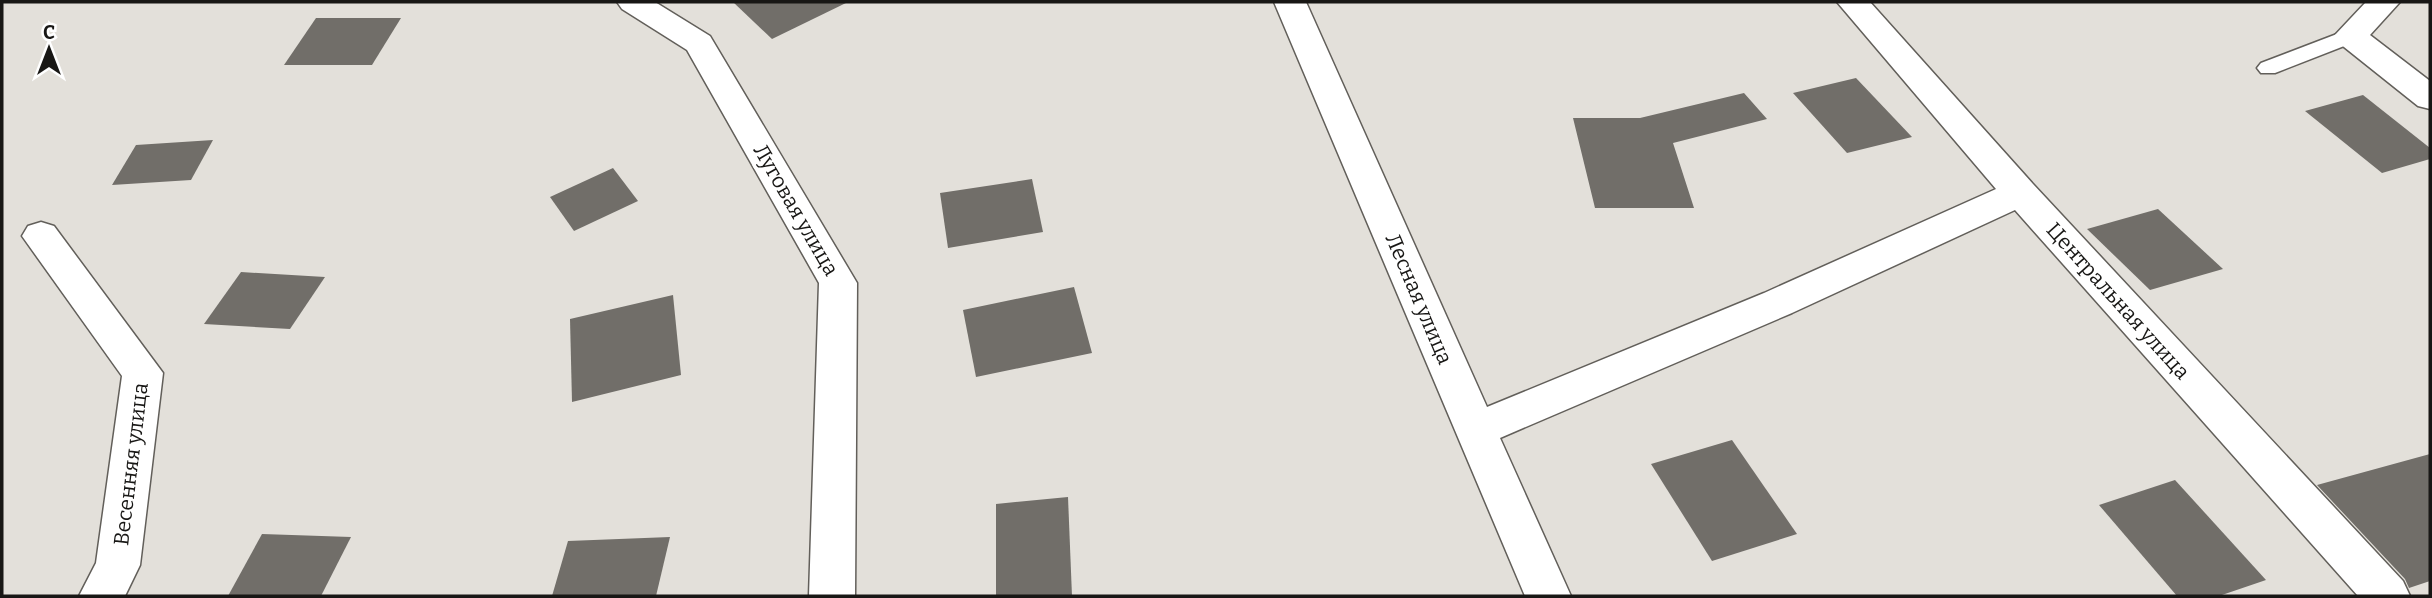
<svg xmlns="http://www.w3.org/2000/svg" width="2432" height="598" viewBox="0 0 2432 598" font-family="Bitter,serif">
  <rect width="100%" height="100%" fill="#e3e0da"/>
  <g fill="#716e69">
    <path d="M 733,2 L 848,2 L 772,39 Z"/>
    <path d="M 316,18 L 401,18 L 372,65 L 284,65 Z"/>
    <path d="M 1856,78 L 1912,137 L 1847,153 L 1793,93 Z"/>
    <path d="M 1744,93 L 1767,119 L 1673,143 L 1694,208 L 1595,208 L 1573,118 L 1640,118 Z"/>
    <path d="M 2363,95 L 2430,148 L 2430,159 L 2382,173 L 2305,111 Z"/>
    <path d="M 213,140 L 191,180 L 112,185 L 136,145 Z"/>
    <path d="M 613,168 L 638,201 L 574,231 L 550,197 Z"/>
    <path d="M 1032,179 L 1043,232 L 948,248 L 940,193 Z"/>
    <path d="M 2158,209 L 2223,269 L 2150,290 L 2087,229 Z"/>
    <path d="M 241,272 L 325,277 L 290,329 L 204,324 Z"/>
    <path d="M 1074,287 L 1092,353 L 976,377 L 963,310 Z"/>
    <path d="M 673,295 L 681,375 L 572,402 L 570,319 Z"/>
    <path d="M 1732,440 L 1797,534 L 1712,561 L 1651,464 Z"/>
    <path d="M 2430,454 L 2430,581 L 2409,588 L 2405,579 L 2317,485 Z"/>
    <path d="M 2175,480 L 2266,580 L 2219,596 L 2177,596 L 2099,505 Z"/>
    <path d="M 1068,497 L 1072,596 L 996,596 L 996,504 Z"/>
    <path d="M 262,534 L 351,537 L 321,596 L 228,596 Z"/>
    <path d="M 670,537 L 656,596 L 552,596 L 568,541 Z"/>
  </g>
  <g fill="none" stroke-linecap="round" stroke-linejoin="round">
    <defs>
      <path id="lane" d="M 2350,29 L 2357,31 L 2360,36 L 2357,41 L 2275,73 L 2261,73 L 2257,68 L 2261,63 Z"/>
      <g id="street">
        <path d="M 617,2 L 655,2 L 710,36 L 857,283 L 855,596 L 809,596 L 819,283 L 687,50 L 622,9 Z"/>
        <path d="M 1274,2 L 1306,2 L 1487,407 L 1764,293 L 1996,189 L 1837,2 L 1870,2 L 2033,184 L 2403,581 L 2410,596 L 2358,596 L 2015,210 L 1792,313 L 1500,438 L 1571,596 L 1525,596 Z"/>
        <path d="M 2366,2 L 2400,2 L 2370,35 L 2430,81 L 2430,109 L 2418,106 L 2339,43 L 2334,36 Z"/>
        <path d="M 41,222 L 54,226 L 163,373 L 140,565 L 125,596 L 79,596 L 96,563 L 122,376 L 22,236 L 28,226 Z"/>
      </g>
    </defs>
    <use href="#lane" stroke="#625f5a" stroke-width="3"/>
    <use href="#street" stroke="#625f5a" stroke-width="3"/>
    <use href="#lane" fill="#fff" fill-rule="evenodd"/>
    <use href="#street" fill="#fff" fill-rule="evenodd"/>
  </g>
  <g text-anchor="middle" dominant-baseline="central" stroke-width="7" stroke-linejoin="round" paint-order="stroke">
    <g font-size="21" fill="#181715" stroke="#fff">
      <text transform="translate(796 210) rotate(60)">Луговая улица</text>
      <text transform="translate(1419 299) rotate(67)">Лесная улица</text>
      <text transform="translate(2118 301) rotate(48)">Центральная улица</text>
      <text transform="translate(131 464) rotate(-83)">Весенняя улица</text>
    </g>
  </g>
  <rect width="2432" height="598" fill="none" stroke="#181715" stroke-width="7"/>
  <g transform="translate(49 49)" stroke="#ffffff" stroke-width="5" paint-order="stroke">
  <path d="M0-5L12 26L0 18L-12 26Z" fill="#181715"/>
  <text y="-10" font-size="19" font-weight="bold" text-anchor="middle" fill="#181715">С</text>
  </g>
</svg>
